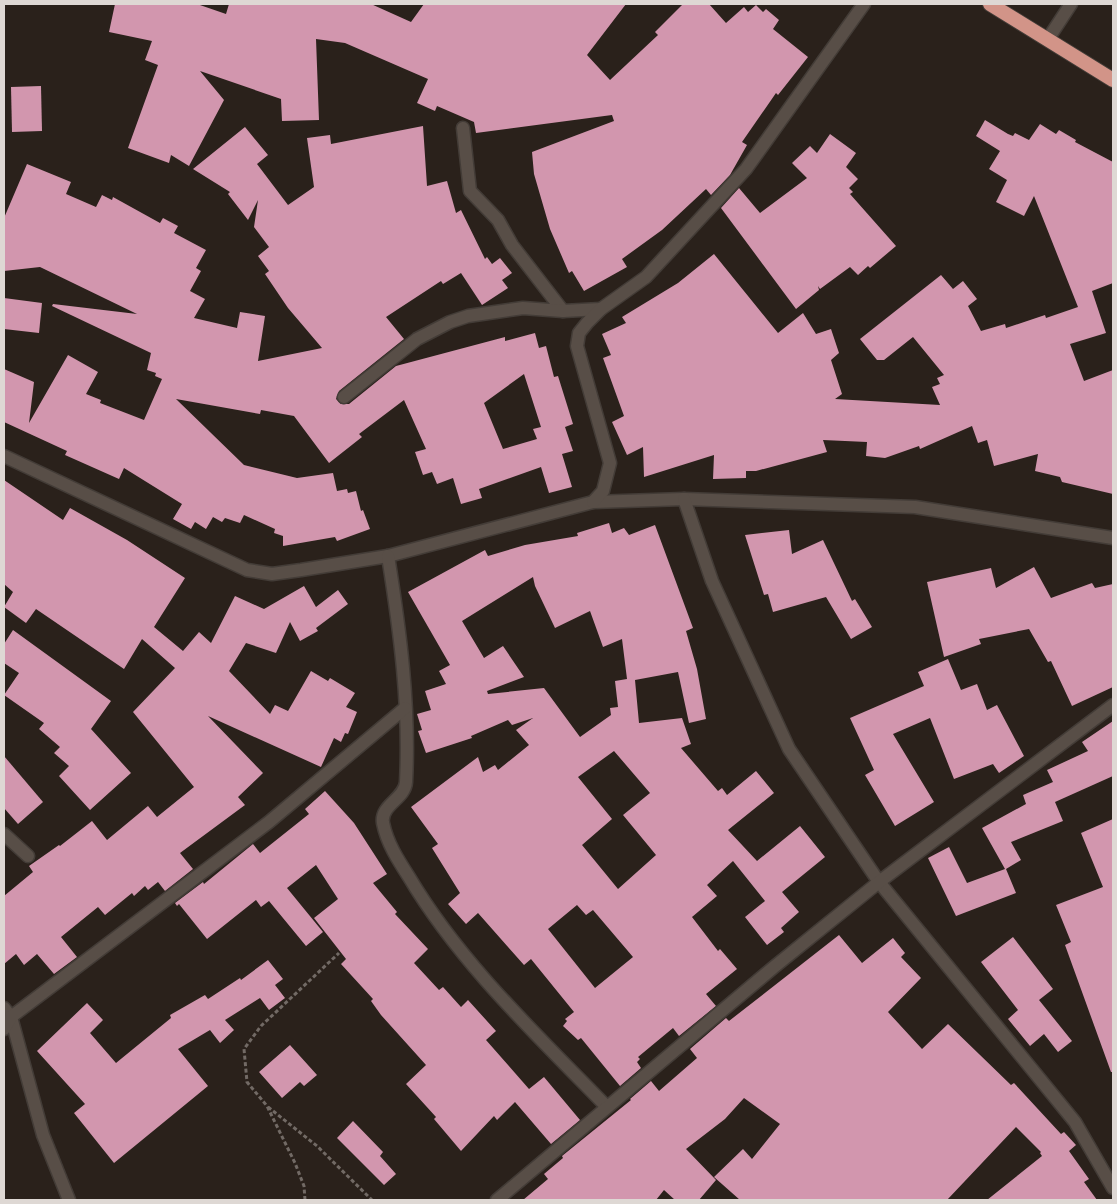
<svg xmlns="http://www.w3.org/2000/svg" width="1117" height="1204" viewBox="0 0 1117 1204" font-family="Cabin,sans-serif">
  <rect width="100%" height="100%" fill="#2a211b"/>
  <g fill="#d296ae" fill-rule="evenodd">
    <path d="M 115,4 L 197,4 L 226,14 L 229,4 L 371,4 L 411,22 L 424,4 L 626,4 L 587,55 L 610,80 L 658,35 L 655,32 L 683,4 L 709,4 L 726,23 L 744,7 L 748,12 L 756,5 L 763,12 L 766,9 L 779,20 L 773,29 L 808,57 L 778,95 L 776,93 L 742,142 L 747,145 L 730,175 L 711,195 L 706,189 L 662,230 L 622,259 L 627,267 L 584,291 L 572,271 L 569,273 L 550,229 L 534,174 L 532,152 L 614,121 L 612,115 L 476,133 L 474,122 L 437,106 L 435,111 L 417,103 L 428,79 L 345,43 L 316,39 L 319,120 L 282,121 L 281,99 L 200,71 L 224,100 L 189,166 L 171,155 L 169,163 L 128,148 L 158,65 L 145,60 L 152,41 L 109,32 Z"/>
    <path d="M 41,86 L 42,131 L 12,132 L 11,87 Z"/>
    <path d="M 985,120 L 1008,134 L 1013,136 L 1015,133 L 1029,140 L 1040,124 L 1056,134 L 1059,130 L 1076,140 L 1075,142 L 1113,162 L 1113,283 L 1092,291 L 1106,333 L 1070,344 L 1084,381 L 1113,370 L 1113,494 L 1062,482 L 1060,477 L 1035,471 L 1038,454 L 994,466 L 987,440 L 978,443 L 972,426 L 920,449 L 919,446 L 885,458 L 866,456 L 867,442 L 823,440 L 827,452 L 756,471 L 746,471 L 746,478 L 713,479 L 714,455 L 644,477 L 643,447 L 627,455 L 612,422 L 624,416 L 603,358 L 611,355 L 602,334 L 626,323 L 622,317 L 678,283 L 714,254 L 778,333 L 803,313 L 816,334 L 831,329 L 839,353 L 831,360 L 842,394 L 835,399 L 940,405 L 932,387 L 940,384 L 937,378 L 944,375 L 913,337 L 884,360 L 877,360 L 860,339 L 941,275 L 953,289 L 963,281 L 977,299 L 968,306 L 981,331 L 1005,324 L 1006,328 L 1045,315 L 1046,318 L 1078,307 L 1034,196 L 1024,216 L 996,202 L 1007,180 L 989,169 L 1000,151 L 976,136 Z"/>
    <path d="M 423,126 L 427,186 L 447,181 L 456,213 L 461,210 L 485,259 L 487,257 L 492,264 L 500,258 L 512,273 L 502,280 L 508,288 L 482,305 L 461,273 L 443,284 L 441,281 L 386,317 L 404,339 L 339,391 L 336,399 L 341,404 L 349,404 L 396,366 L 505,337 L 505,341 L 535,333 L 539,348 L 546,346 L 554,377 L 558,376 L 573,424 L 565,427 L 573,451 L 562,454 L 572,487 L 549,493 L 541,467 L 479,489 L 482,498 L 461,504 L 453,478 L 437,484 L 432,472 L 423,475 L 415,452 L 426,449 L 404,400 L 359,434 L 362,437 L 329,463 L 294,416 L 261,410 L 260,414 L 176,399 L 244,465 L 297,478 L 333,473 L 337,491 L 347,489 L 348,493 L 356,491 L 361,511 L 363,510 L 370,529 L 337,541 L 335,537 L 283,546 L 283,536 L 274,533 L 275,529 L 244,515 L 240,523 L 225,518 L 222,522 L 213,517 L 206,529 L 195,522 L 191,529 L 173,519 L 182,504 L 124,468 L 119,479 L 65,455 L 67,451 L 4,422 L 4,369 L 34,382 L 29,423 L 68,355 L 98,372 L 86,394 L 101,400 L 100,403 L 144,420 L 162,379 L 155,376 L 156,373 L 147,370 L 151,353 L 52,306 L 53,304 L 137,314 L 40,267 L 4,271 L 4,218 L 27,164 L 71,182 L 66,194 L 96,207 L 102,195 L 112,200 L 113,197 L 160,223 L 163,218 L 178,226 L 174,233 L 206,250 L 196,268 L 201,271 L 190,291 L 205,299 L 194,318 L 237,328 L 240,312 L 265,316 L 258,361 L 322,348 L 288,308 L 265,274 L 269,271 L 258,256 L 269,247 L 254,227 L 258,200 L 248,220 L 228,194 L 230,192 L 193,169 L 245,127 L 268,155 L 257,164 L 288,205 L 314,187 L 307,138 L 330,135 L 331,144 ZM 524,374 L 541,427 L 533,429 L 537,439 L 503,449 L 484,403 Z"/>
    <path d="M 830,134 L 856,153 L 846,167 L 858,179 L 849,188 L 853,192 L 850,194 L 896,246 L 870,268 L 868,266 L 858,275 L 850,267 L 820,289 L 818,286 L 819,290 L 796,309 L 721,208 L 739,188 L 760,213 L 807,178 L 792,163 L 810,146 L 817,153 Z"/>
    <path d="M 4,298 L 42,303 L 39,333 L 4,329 Z"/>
    <path d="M 4,480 L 63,520 L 70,508 L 127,540 L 185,578 L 154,627 L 183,651 L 199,632 L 211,643 L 235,596 L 264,609 L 304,586 L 316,607 L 338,590 L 348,604 L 316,628 L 318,631 L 300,641 L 290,622 L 276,653 L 246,643 L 229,671 L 270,714 L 275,705 L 288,711 L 311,671 L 328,681 L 330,678 L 355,693 L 346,707 L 357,712 L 348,734 L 345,733 L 341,742 L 334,738 L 321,767 L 208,716 L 263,773 L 238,797 L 245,805 L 180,853 L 193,869 L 165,891 L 158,882 L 148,890 L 145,886 L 134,896 L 132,893 L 105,915 L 98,907 L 61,937 L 77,957 L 54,974 L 37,954 L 24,965 L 16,954 L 4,964 L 4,896 L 33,872 L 29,866 L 59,845 L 60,846 L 92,821 L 107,840 L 148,806 L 157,817 L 194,787 L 133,712 L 175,668 L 142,639 L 124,669 L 36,609 L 26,623 L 4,607 L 13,592 L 4,584 Z"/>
    <path d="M 609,523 L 612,533 L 624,528 L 629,535 L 655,525 L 693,628 L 686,631 L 697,669 L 706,719 L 689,723 L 678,672 L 635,680 L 639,723 L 682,718 L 691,744 L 681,748 L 718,791 L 722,788 L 727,795 L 756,771 L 774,793 L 728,830 L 757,861 L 800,826 L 825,857 L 782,892 L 799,912 L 781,928 L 784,932 L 767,945 L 745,917 L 765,901 L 733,861 L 707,885 L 717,896 L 692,917 L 718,951 L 720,949 L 737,969 L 706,994 L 716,1006 L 679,1036 L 673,1028 L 638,1057 L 640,1059 L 637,1062 L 641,1068 L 620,1086 L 581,1038 L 578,1040 L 563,1026 L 567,1021 L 565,1019 L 574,1012 L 531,959 L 524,965 L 478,913 L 466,924 L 448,904 L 460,893 L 432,848 L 438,844 L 411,807 L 478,757 L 483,772 L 495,765 L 498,770 L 529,745 L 516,730 L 533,718 L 512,725 L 508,720 L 471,736 L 472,738 L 426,753 L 418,731 L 422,730 L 417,714 L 431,710 L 425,691 L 446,684 L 439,671 L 450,665 L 408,592 L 485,550 L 488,556 L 525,545 L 578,536 L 577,533 ZM 533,577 L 535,586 L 555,628 L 590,611 L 603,647 L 622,639 L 627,679 L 615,681 L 618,707 L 610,708 L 611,715 L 580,737 L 544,688 L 488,694 L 487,691 L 524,677 L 503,646 L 484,658 L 462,621 ZM 614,751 L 650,793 L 623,815 L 656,855 L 618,889 L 582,845 L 612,819 L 578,777 ZM 577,905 L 586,915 L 593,910 L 633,957 L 595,988 L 548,929 Z"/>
    <path d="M 789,530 L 792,554 L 823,540 L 852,601 L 855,599 L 872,627 L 851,639 L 826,597 L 773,612 L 768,594 L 764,595 L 745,535 Z"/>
    <path d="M 1034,567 L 1051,598 L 1092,583 L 1095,588 L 1113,584 L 1113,687 L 1072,706 L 1051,661 L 1048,662 L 1029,629 L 979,639 L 981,644 L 944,657 L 927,582 L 991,568 L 996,588 Z"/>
    <path d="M 13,630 L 111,701 L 91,729 L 131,773 L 90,810 L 59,776 L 69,766 L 54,753 L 60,747 L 39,729 L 44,723 L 4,695 L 19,673 L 4,663 L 4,644 Z"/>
    <path d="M 948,659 L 961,690 L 977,684 L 987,710 L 997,705 L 1024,756 L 999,773 L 993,764 L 954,779 L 930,718 L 893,734 L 934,802 L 895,826 L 865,775 L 874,770 L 850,718 L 924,686 L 918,672 Z"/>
    <path d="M 1113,721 L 1113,776 L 1055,802 L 1063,821 L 1011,842 L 1021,860 L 1006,869 L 1016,893 L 956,916 L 928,858 L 949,847 L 967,883 L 1005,869 L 982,828 L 1026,804 L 1023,795 L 1053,782 L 1047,770 L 1088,751 L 1082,742 Z"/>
    <path d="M 4,756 L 43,802 L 18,824 L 4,808 Z"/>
    <path d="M 325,791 L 354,823 L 387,874 L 373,883 L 397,912 L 395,914 L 428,949 L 414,963 L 439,990 L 443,987 L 461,1007 L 468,1000 L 496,1031 L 486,1040 L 529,1089 L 544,1077 L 580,1120 L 551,1144 L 515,1102 L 497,1120 L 494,1116 L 461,1151 L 434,1119 L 436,1117 L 406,1084 L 426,1065 L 381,1015 L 371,1001 L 373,999 L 341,964 L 346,959 L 314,918 L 338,899 L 316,865 L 287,888 L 323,932 L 306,946 L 269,901 L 261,907 L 256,900 L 207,939 L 179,904 L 177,906 L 175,903 L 203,882 L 204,884 L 253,844 L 260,853 L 309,814 L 305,809 Z"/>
    <path d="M 1113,819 L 1113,1072 L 1111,1072 L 1065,945 L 1071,942 L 1056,905 L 1103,887 L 1081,833 Z"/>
    <path d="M 839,935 L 862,963 L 893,938 L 905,953 L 901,957 L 921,978 L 888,1012 L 922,1049 L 948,1024 L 1011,1085 L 1014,1083 L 1061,1134 L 1064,1132 L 1076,1145 L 1069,1151 L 1089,1179 L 1084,1182 L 1097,1200 L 987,1200 L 1042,1156 L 1040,1153 L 1041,1152 L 1016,1127 L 947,1200 L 740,1200 L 714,1177 L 743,1149 L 752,1159 L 780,1124 L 744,1098 L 725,1119 L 686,1149 L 716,1180 L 699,1200 L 675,1200 L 664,1190 L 656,1200 L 523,1200 L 548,1179 L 544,1174 L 563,1158 L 562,1156 L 631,1100 L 630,1099 L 651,1081 L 659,1091 L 697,1058 L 690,1049 L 726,1018 L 729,1021 Z"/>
    <path d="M 1013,937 L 1053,989 L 1039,1000 L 1072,1041 L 1058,1052 L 1044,1034 L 1030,1046 L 1008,1019 L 1018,1010 L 981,962 Z"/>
    <path d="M 268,960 L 283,979 L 275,985 L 285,998 L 269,1010 L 260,998 L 225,1020 L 234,1030 L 220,1043 L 210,1030 L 178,1049 L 208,1086 L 114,1163 L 74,1113 L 85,1104 L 37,1051 L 87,1003 L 103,1020 L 90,1033 L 116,1063 L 171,1018 L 170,1015 L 205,995 L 208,999 L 240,978 L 241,980 Z"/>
    <path d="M 290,1045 L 317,1075 L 304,1086 L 300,1082 L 282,1098 L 259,1072 Z"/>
    <path d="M 353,1121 L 383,1152 L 380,1156 L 396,1174 L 384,1185 L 337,1138 Z"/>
  </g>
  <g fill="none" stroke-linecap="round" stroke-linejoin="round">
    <defs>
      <g id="minor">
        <path d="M 1048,39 L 1071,4"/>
        <path d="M 463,128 L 470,191 L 498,220 L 512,245 L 563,311"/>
        <path d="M 344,397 L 417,339 L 450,322 L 468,316 L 523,308 L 563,311 L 601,309"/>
        <path d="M 4,456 L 232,563 L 247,570 L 272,574 L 301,570 L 388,556 L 593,502 L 684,499 L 915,507 L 1113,538"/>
        <path d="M 684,499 L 712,581 L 789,749 L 879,882 L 1075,1122 L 1113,1188"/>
        <path d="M 593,502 L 603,491 L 610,463 L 577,346 L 579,333 L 587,323 L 601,309 L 646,277 L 746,169 L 864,4"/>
        <path d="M 388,556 C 400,631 410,706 406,782 C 405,799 380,805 383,823 C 387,843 398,860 409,877 C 460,963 537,1035 606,1106"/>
        <path d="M 4,834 L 28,856"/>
        <path d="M 4,1008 L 11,1017 L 43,1135 L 69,1200"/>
        <path d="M 4,1029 L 11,1017 L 269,822 L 405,708"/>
        <path d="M 497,1200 L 774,967 L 879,882 L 1113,705"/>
      </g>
      <path id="trunk" d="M 990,4 L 1113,80"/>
    </defs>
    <use href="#minor" stroke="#433c37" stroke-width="15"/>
    <use href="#trunk" stroke="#433c37" stroke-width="16"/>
    <g stroke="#726a65" stroke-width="3" stroke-dasharray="4 2.5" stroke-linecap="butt">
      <path d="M 268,1107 L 317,1146 L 372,1200"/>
      <path d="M 305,1200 L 304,1186 L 295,1163 L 267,1106 L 247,1082 L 244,1049 L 261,1026 L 339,953"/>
    </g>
    <use href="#minor" stroke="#584e47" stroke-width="12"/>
    <use href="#trunk" stroke="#d29488" stroke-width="14"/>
  </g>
  <rect width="1117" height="1204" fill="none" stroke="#ded8d4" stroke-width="10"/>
</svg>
